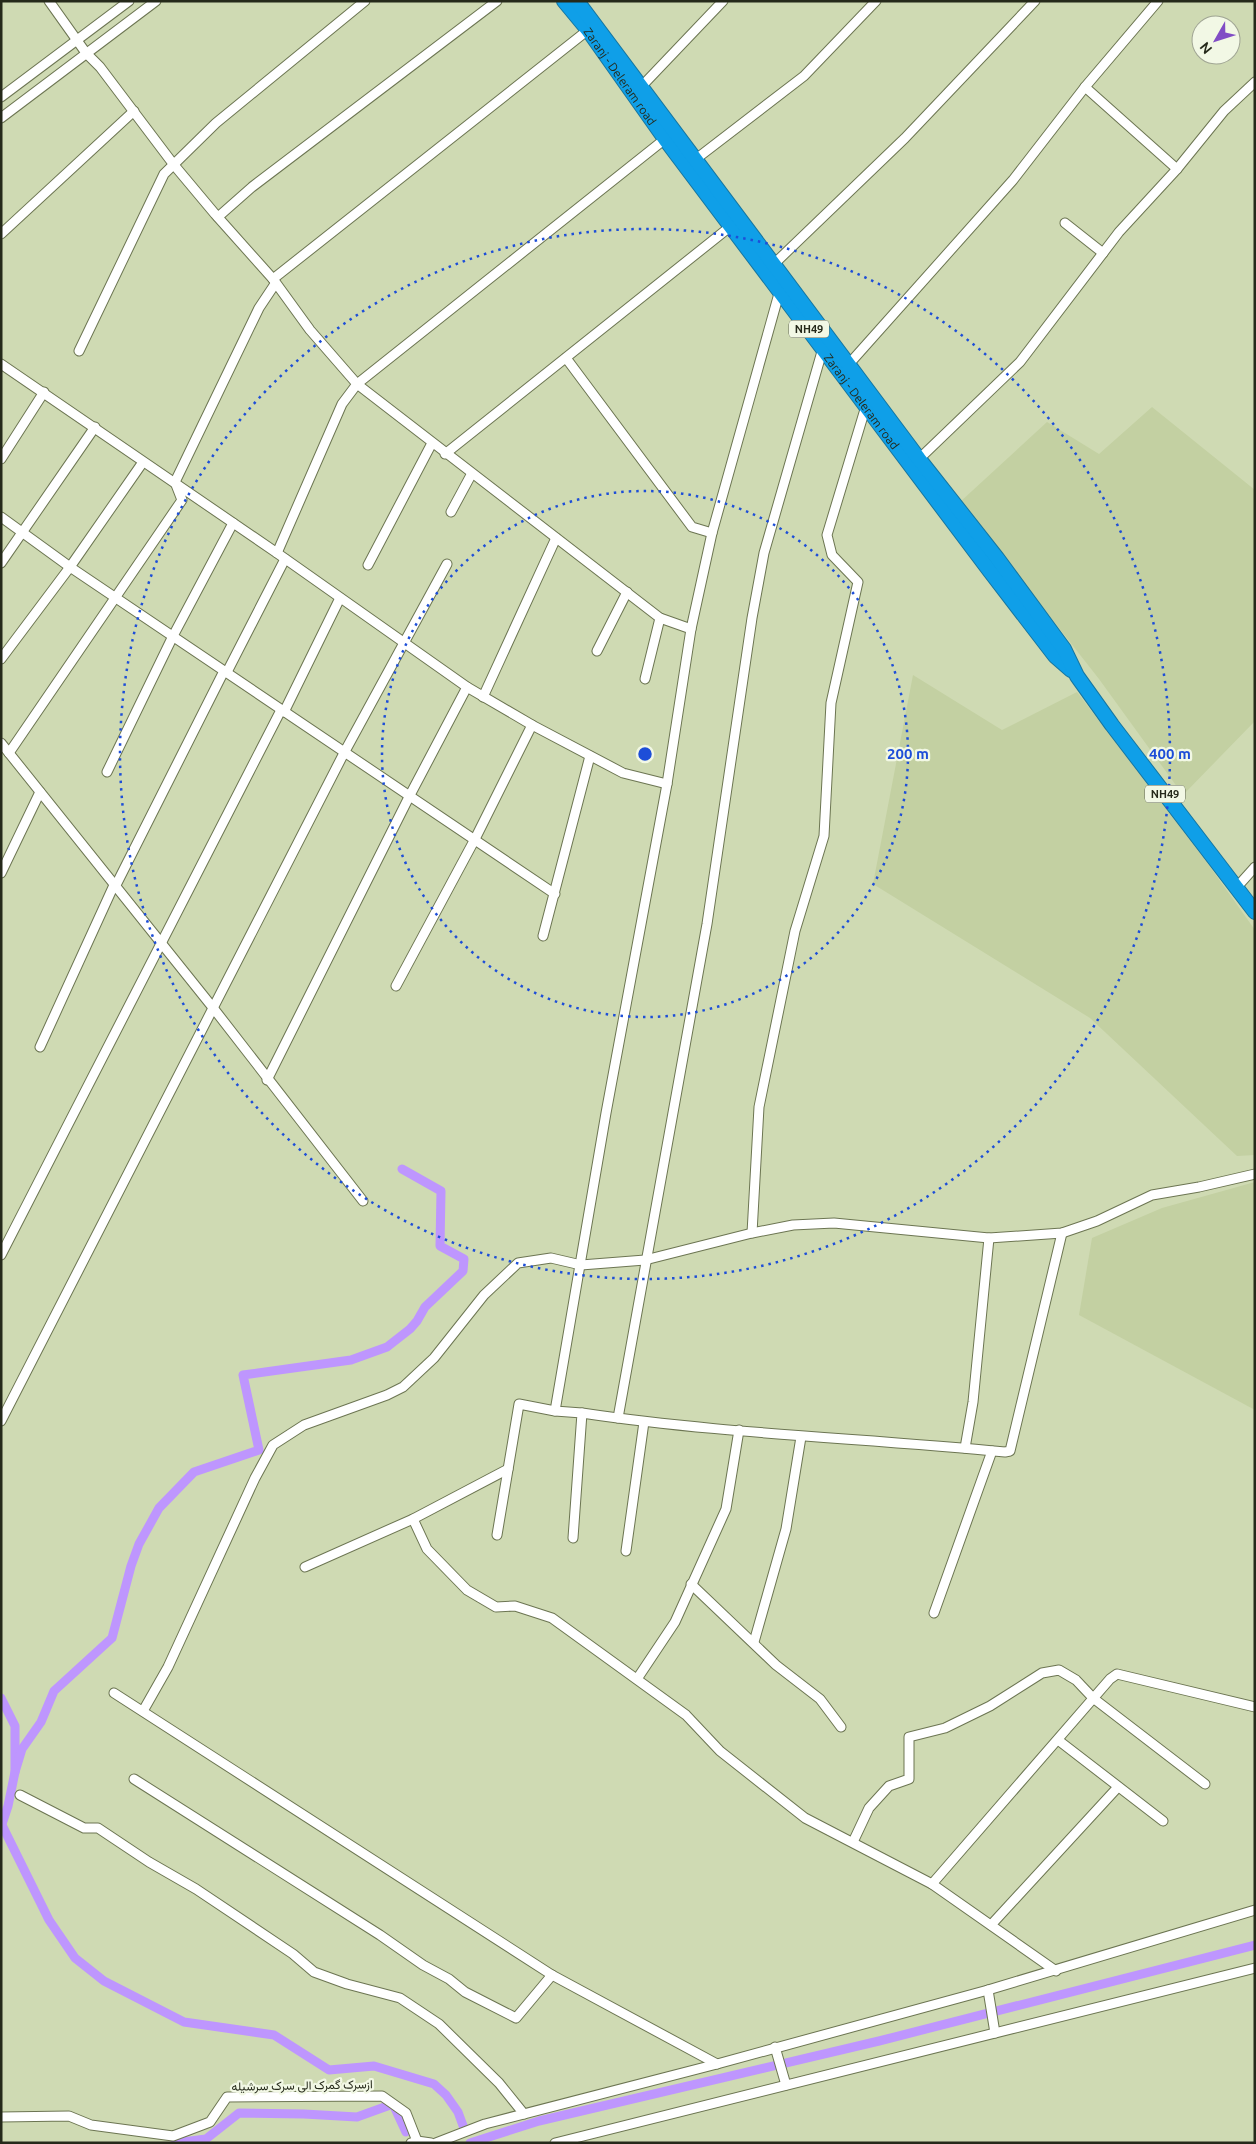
<svg xmlns="http://www.w3.org/2000/svg" width="1256" height="2144" viewBox="0 0 1256 2144" font-family="Ubuntu,Vazirmatn,sans-serif">
  <rect width="100%" height="100%" fill="#cfdab3"/>
  <g fill="#c3d0a2">
    <path d="M 1152,407 L 1255,490 L 1255,721 L 1183,795 L 1099,679 L 960,502 L 1047,422 L 1099,454 Z"/>
    <path d="M 913,675 L 1002,730 L 1077,692 L 1208,864 L 1255,930 L 1255,1155 L 1237,1156 L 1090,1018 L 873,884 Z"/>
    <path d="M 1255,1182 L 1255,1410 L 1079,1315 L 1092,1238 L 1162,1208 Z"/>
  </g>
  <g fill="none" stroke-linecap="round" stroke-linejoin="round">
    <g stroke="#be96fe" stroke-width="9">
      <path d="M 1,1698 L 15,1726 L 15,1772 L 8,1806 L 2,1824"/>
      <path d="M 15,1772 L 22,1749 L 41,1722 L 54,1691 L 112,1638 L 131,1566 L 139,1544 L 159,1508 L 194,1472 L 259,1450 L 243,1375 L 351,1360 L 387,1347 L 410,1329 L 417,1321 L 425,1307 L 463,1271 L 464,1259 L 440,1246 L 441,1191 L 402,1169"/>
      <path d="M 1,1823 L 49,1920 L 75,1958 L 104,1981 L 184,2022 L 274,2035 L 329,2070 L 374,2066 L 434,2084 L 446,2095 L 458,2112 L 465,2131"/>
      <path d="M 175,2143 L 206,2139 L 239,2113 L 304,2114 L 357,2117 L 393,2104 L 406,2132"/>
      <path d="M 470,2143 L 539,2121 L 879,2041 L 1255,1945"/>
    </g>
    <defs>
      <g id="minor">
        <path d="M 49,1 L 86,53 L 100,67 L 174,165 L 215,214 L 273,279 L 310,330 L 357,384 L 660,618 L 691,629"/>
        <path d="M 641,87 L 723,1"/>
        <path d="M 1085,87 L 1177,169"/>
        <path d="M 1,97 L 129,1"/>
        <path d="M 1,118 L 156,1"/>
        <path d="M 696,159 L 804,76 L 876,1"/>
        <path d="M 218,217 L 252,187 L 497,1"/>
        <path d="M 1065,223 L 1103,253"/>
        <path d="M 1,234 L 134,111"/>
        <path d="M 774,264 L 905,138 L 1035,1"/>
        <path d="M 273,279 L 588,30"/>
        <path d="M 79,351 L 164,174 L 216,123 L 365,1"/>
        <path d="M 566,358 L 692,527 L 712,533"/>
        <path d="M 1,364 L 277,553 L 467,687 L 532,725 L 623,773 L 667,784"/>
        <path d="M 849,364 L 1013,180 L 1085,87 L 1158,1"/>
        <path d="M 445,454 L 731,226"/>
        <path d="M 1,459 L 44,392"/>
        <path d="M 919,459 L 1020,362 L 1119,232 L 1177,169 L 1224,111 L 1255,82"/>
        <path d="M 451,512 L 471,475"/>
        <path d="M 1,517 L 70,567 L 555,894"/>
        <path d="M 277,553 L 342,404 L 357,384 L 665,139"/>
        <path d="M 1,563 L 95,427"/>
        <path d="M 368,565 L 432,443"/>
        <path d="M 597,651 L 627,592"/>
        <path d="M 1,659 L 70,567 L 143,462"/>
        <path d="M 227,672 L 285,559"/>
        <path d="M 645,679 L 660,618"/>
        <path d="M 483,697 L 556,538"/>
        <path d="M 284,712 L 340,598"/>
        <path d="M 1,743 L 214,1009 L 363,1201"/>
        <path d="M 9,753 L 182,500 L 175,482 L 259,308 L 275,284"/>
        <path d="M 107,772 L 173,636 L 233,523"/>
        <path d="M 1,873 L 40,792"/>
        <path d="M 115,887 L 224,671"/>
        <path d="M 1237,887 L 1255,867"/>
        <path d="M 543,936 L 590,756"/>
        <path d="M 396,986 L 475,839 L 532,725"/>
        <path d="M 40,1047 L 114,885"/>
        <path d="M 267,1080 L 409,797 L 467,687"/>
        <path d="M 752,1233 L 759,1107 L 795,931 L 824,836 L 831,703 L 858,582 L 832,555 L 827,535 L 866,406"/>
        <path d="M 1,1255 L 281,710"/>
        <path d="M 582,1413 C 722,1434 864,1438 1005,1452 L 1010,1451 L 1062,1233"/>
        <path d="M 618,1418 L 707,924 L 752,618 L 764,553 L 823,348"/>
        <path d="M 1,1421 L 344,753 L 447,564"/>
        <path d="M 965,1448 L 973,1402 L 989,1238"/>
        <path d="M 413,1519 L 427,1549 L 467,1590 L 496,1607 L 515,1606 L 552,1618 L 686,1715 L 720,1751 L 805,1818 L 932,1884 L 1110,1679 L 1117,1674 L 1255,1707"/>
        <path d="M 497,1535 L 519,1404 L 555,1411"/>
        <path d="M 573,1538 L 582,1413 L 555,1411 L 606,1113 L 667,784 L 691,629 L 712,533 L 780,290"/>
        <path d="M 626,1551 L 644,1422"/>
        <path d="M 305,1567 L 413,1519 L 508,1469"/>
        <path d="M 691,1584 L 776,1665 L 820,1699 L 841,1727"/>
        <path d="M 934,1613 L 992,1451"/>
        <path d="M 754,1642 L 786,1529 L 801,1437"/>
        <path d="M 637,1679 L 675,1622 L 726,1509 L 739,1430"/>
        <path d="M 114,1693 L 552,1975 L 717,2064"/>
        <path d="M 143,1711 L 168,1667 L 255,1478 L 273,1445 L 304,1425 L 387,1395 L 403,1387 L 434,1358 L 484,1295 L 518,1263 L 551,1258 L 581,1265 L 645,1260 L 752,1233 L 793,1225 L 834,1223 L 989,1238 L 1062,1233 L 1097,1221 L 1152,1195 L 1199,1187 L 1255,1174"/>
        <path d="M 1058,1740 L 1163,1821"/>
        <path d="M 134,1779 L 380,1935 L 423,1965 L 449,1979 L 465,1992 L 516,2018 L 552,1975"/>
        <path d="M 20,1795 L 84,1828 L 98,1828 L 149,1862 L 196,1889 L 293,1954 L 314,1972 L 347,1984 L 400,1998 L 439,2024 L 499,2083 L 524,2114"/>
        <path d="M 853,1842 L 869,1808 L 889,1786 L 909,1779 L 909,1737 L 945,1728 L 990,1706 L 1042,1673 L 1059,1670 L 1076,1680 L 1093,1698 L 1205,1784"/>
        <path d="M 932,1884 L 1056,1971"/>
        <path d="M 991,1925 L 1118,1787"/>
        <path d="M 988,1990 L 995,2033"/>
        <path d="M 775,2047 L 786,2085"/>
        <path d="M 1,2117 L 69,2116 L 91,2125 L 173,2136 L 210,2122 L 227,2097 L 382,2096 L 406,2113 L 417,2141"/>
        <path d="M 411,2143 L 417,2141 L 431,2143"/>
        <path d="M 436,2143 L 485,2124 L 717,2064 L 988,1990 L 1255,1910"/>
        <path d="M 555,2143 L 1255,1968"/>
      </g>
      <g id="highway">
        <path id="s1" d="M 564,1 L 588,30 L 665,139 L 989,570 L 1055,656 L 1071,670"/>
        <path d="M 577,1 L 919,459 L 997,558 L 1064,649 L 1077,676 L 1112,725 L 1255,912"/>
      </g>
    </defs>
    <use href="#minor" stroke="#6c7552" stroke-width="11"/>
    <use href="#highway" stroke="#1776a0" stroke-width="16"/>
    <use href="#minor" stroke="#fff" stroke-width="9"/>
    <use href="#highway" stroke="#0f9fe8" stroke-width="14"/>
  </g>
  <g fill="none" stroke="#1d4ed8" stroke-width="2.5" stroke-dasharray="2.5 5">
    <circle cx="645" cy="754" r="263"/>
    <circle cx="645" cy="754" r="525"/>
  </g>
  <g text-anchor="middle" dominant-baseline="central" stroke-width="4.5" stroke-linejoin="round" paint-order="stroke">
    <g fill="#f2f8e5" stroke="#626757" stroke-width="1">
      <rect x="789" y="320.5" width="40" height="17" rx="4"/>
      <rect x="1145" y="785.5" width="40" height="17" rx="4"/>
    </g>
    <g font-size="11" font-weight="bold" fill="#25291a">
      <text x="809" y="329">NH49</text>
      <text x="1165" y="794">NH49</text>
    </g>
    <g font-size="12" fill="#25291a" stroke="#f2f8e5">
      <text stroke="none"><textPath href="#s1" startOffset="94">Zaranj - Deleram road</textPath></text>
      <text stroke="none"><textPath href="#s1" startOffset="499">Zaranj - Deleram road</textPath></text>
      <text transform="translate(302 2085) rotate(-1)">ازسرک گمرک الی سرک سرشیله</text>
    </g>
  </g>
  <circle cx="645" cy="754" r="8" fill="#1d4ed8" stroke="#f2f8e5" stroke-width="2.5"/>
  <g font-size="15" text-anchor="middle" font-weight="bold" fill="#1d4ed8" stroke="#f2f8e5" stroke-width="4.5" stroke-linejoin="round" paint-order="stroke">
    <text x="908" y="759">200 m</text>
    <text x="1170" y="759">400 m</text>
  </g>
  <rect width="1256" height="2144" fill="none" stroke="#25291a" stroke-width="5"/>
  <g transform="translate(1216 40) rotate(231)"><circle r="24" fill="#f2f8e5" stroke="#a0a594"/>
  <path d="M0-4L9 19L0 12L-9 19Z" fill="#814dc5"/>
  <text y="-8" font-size="14" font-weight="bold" text-anchor="middle" fill="#25291a">N</text>
  </g>
</svg>
